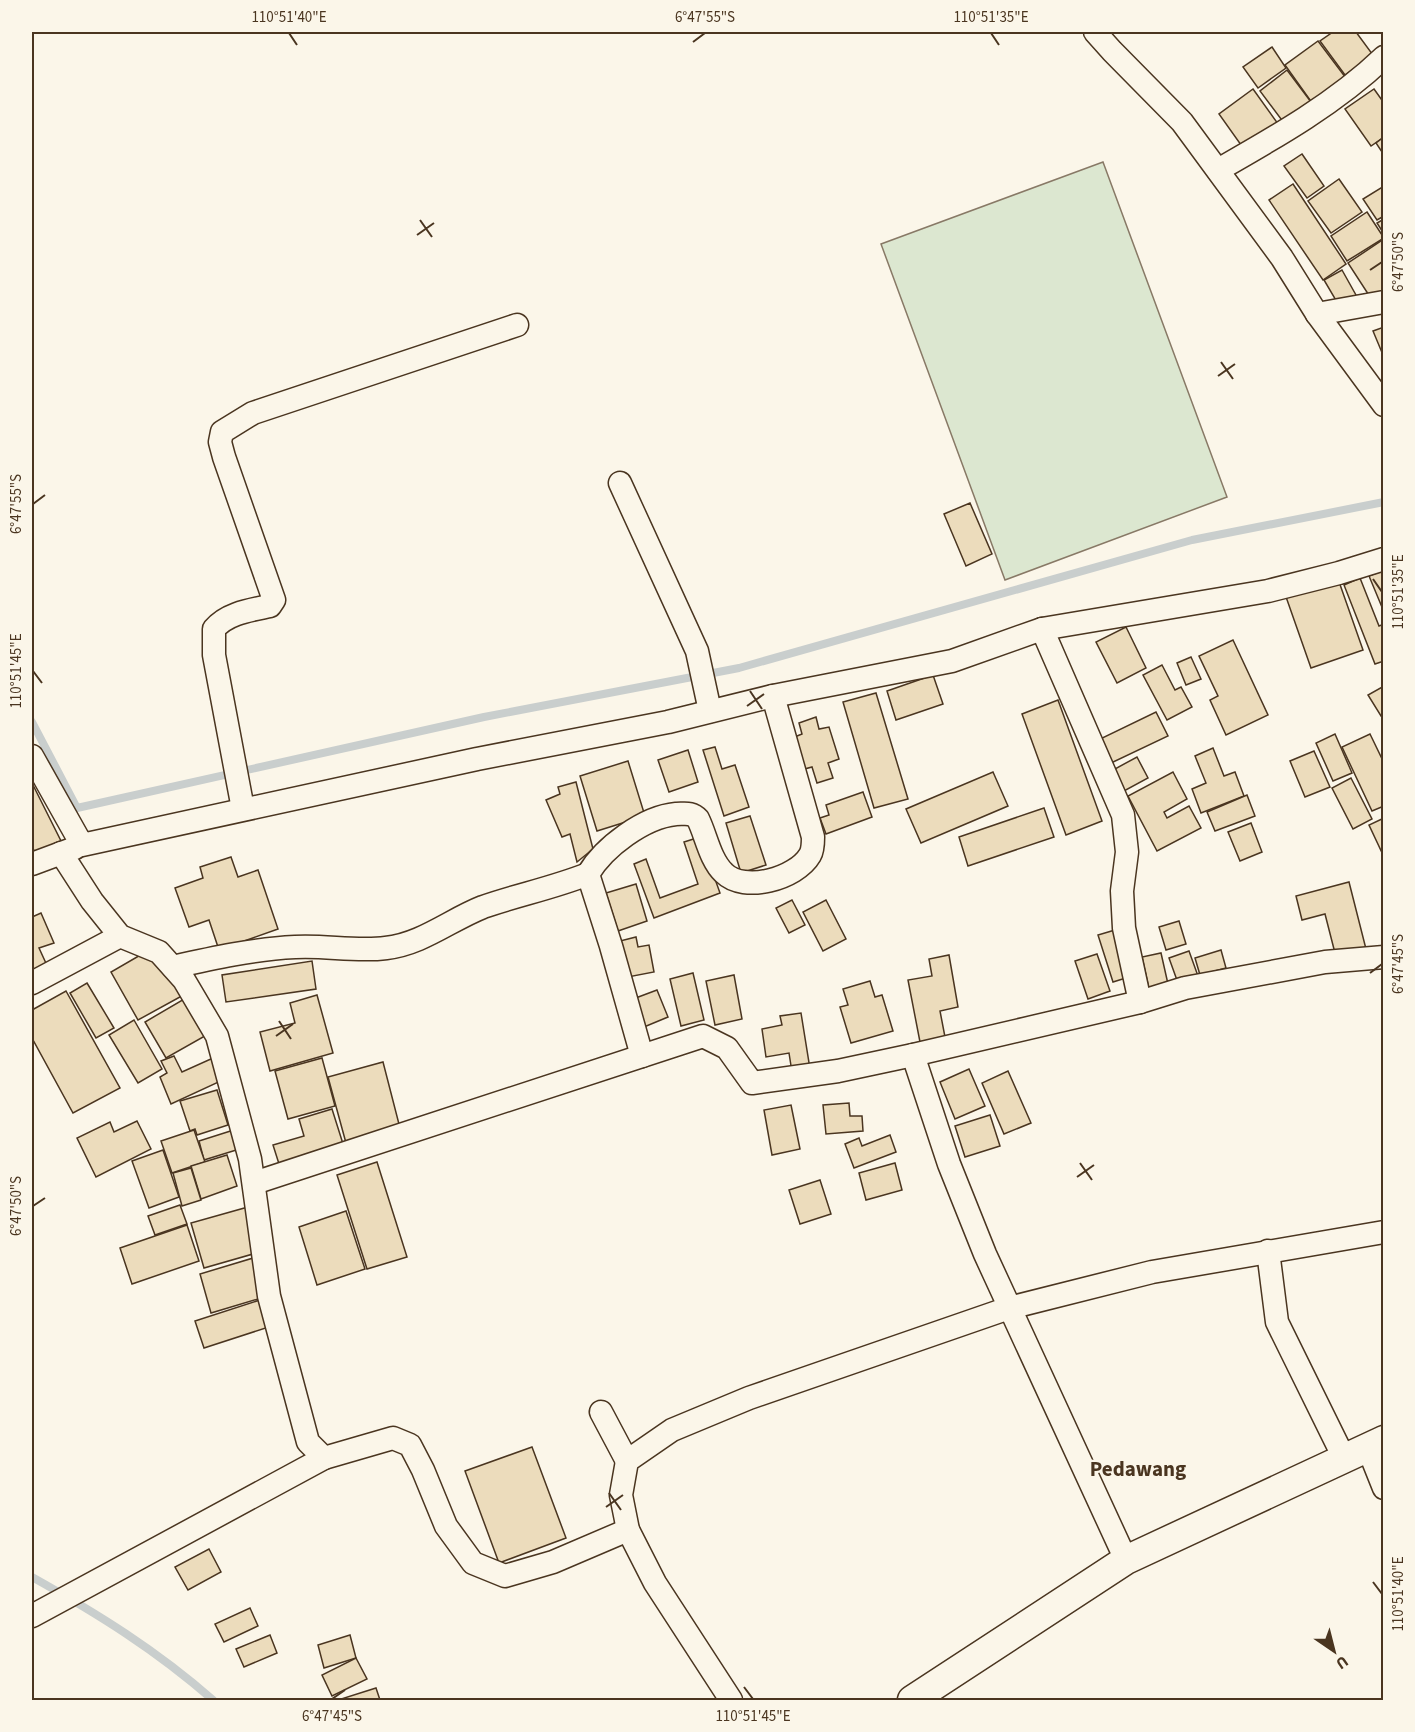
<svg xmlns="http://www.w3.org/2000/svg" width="1415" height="1732" viewBox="0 0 1415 1732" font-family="'Source Sans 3',sans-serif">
  <rect width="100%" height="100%" fill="#fbf6e9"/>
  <path fill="#dce7d0" stroke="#887966" stroke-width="1.5" d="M 1103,162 L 1227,497 L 1005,580 L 881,244 Z"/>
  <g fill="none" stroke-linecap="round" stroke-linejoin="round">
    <g stroke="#c9cecd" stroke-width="8">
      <path d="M 32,722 L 77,808 L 484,717 L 739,668 L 1192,540 L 1384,502"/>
      <path d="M 32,1577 C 98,1614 156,1650 213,1700"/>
    </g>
  </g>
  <g fill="#ecdcbc" stroke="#4a3520" stroke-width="1.5">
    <path d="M 1333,32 L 1356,32 L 1373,55 L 1345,75 L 1320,41 Z"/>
    <path d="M 1318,41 L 1349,82 L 1315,107 L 1285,65 Z"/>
    <path d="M 1272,47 L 1286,68 L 1258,88 L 1243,67 Z"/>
    <path d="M 1287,70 L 1314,106 L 1287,127 L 1260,91 Z"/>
    <path d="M 1253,89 L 1281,128 L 1246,152 L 1219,114 Z"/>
    <path d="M 1374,89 L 1384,103 L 1384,137 L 1371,146 L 1345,109 Z"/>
    <path d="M 1384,137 L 1384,155 L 1376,143 Z"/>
    <path d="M 1302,154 L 1324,186 L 1307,198 L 1284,166 Z"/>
    <path d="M 1339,179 L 1362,212 L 1331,233 L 1308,201 Z"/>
    <path d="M 1293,184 L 1346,264 L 1323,280 L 1269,200 Z"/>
    <path d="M 1384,186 L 1384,216 L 1377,220 L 1363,199 Z"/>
    <path d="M 1367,212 L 1384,238 L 1347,261 L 1331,236 Z"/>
    <path d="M 1384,219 L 1384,234 L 1377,223 Z"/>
    <path d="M 1384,239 L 1384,299 L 1374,303 L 1348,263 Z"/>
    <path d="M 1342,270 L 1361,304 L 1341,309 L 1324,280 Z"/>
    <path d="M 1384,327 L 1384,354 L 1383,355 L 1373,331 Z"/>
    <path d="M 970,503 L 992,554 L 966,566 L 944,514 Z"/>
    <path d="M 1384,570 L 1384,612 L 1369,576 Z"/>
    <path d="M 1337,576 L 1363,650 L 1311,668 L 1285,594 Z"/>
    <path d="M 1360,578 L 1379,626 L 1384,624 L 1384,661 L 1375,664 L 1344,585 Z"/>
    <path d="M 1126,627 L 1146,668 L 1117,683 L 1096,642 Z"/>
    <path d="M 1233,640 L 1268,715 L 1226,735 L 1210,700 L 1218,696 L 1199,656 Z"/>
    <path d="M 1191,657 L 1201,679 L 1186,685 L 1177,663 Z"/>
    <path d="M 1162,665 L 1175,690 L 1181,687 L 1192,707 L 1167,720 L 1143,675 Z"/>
    <path d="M 933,675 L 943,704 L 896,720 L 887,691 Z"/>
    <path d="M 1384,686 L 1384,714 L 1381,716 L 1368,695 Z"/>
    <path d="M 876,693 L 908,799 L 874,808 L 843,702 Z"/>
    <path d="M 1058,700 L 1102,821 L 1066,835 L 1022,714 Z"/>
    <path d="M 1156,712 L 1168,736 L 1109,764 L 1098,740 Z"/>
    <path d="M 816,717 L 819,729 L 829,727 L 839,759 L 828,763 L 833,778 L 817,783 L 812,767 L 801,770 L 792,738 L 802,734 L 799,723 Z"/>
    <path d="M 1335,734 L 1352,773 L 1333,781 L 1316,743 Z"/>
    <path d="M 1370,734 L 1384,763 L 1384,806 L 1372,811 L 1342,747 Z"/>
    <path d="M 715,747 L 722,769 L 735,765 L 749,807 L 724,816 L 703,750 Z"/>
    <path d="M 1213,748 L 1224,776 L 1235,772 L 1244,796 L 1201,813 L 1192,789 L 1206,783 L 1195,756 Z"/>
    <path d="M 688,750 L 698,782 L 669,792 L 658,760 Z"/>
    <path d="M 1314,751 L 1330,787 L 1305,797 L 1290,761 Z"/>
    <path d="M 1137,757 L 1148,778 L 1124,791 L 1113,770 Z"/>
    <path d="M 628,761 L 645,816 L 597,831 L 580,776 Z"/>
    <path d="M 993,772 L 1008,806 L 921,843 L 906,809 Z"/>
    <path d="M 1173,772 L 1187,799 L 1164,812 L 1167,818 L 1189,806 L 1201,828 L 1157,851 L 1128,796 Z"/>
    <path d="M 1351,778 L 1372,819 L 1353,829 L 1332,788 Z"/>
    <path d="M 576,782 L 593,849 L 577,862 L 570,834 L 562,837 L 546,800 L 560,794 L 558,787 Z"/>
    <path d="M 32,783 L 63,845 L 37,858 L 32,846 Z"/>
    <path d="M 863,792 L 872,817 L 826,834 L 820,818 L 829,815 L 826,805 Z"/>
    <path d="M 1247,795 L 1255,816 L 1215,831 L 1207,812 Z"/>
    <path d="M 1044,808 L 1054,837 L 968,866 L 959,837 Z"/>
    <path d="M 750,816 L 766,865 L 741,873 L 726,823 Z"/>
    <path d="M 1384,818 L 1384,857 L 1369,825 Z"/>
    <path d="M 1251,823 L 1262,852 L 1240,861 L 1228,832 Z"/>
    <path d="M 700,837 L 720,893 L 654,918 L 634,864 L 646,859 L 660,898 L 698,884 L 684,842 Z"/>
    <path d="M 231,857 L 238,877 L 258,870 L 278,929 L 219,950 L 209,920 L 189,927 L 175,888 L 203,878 L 200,867 Z"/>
    <path d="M 1349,882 L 1366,949 L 1336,957 L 1325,914 L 1302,920 L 1296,896 Z"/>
    <path d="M 636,884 L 647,921 L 618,931 L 606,893 Z"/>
    <path d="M 792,900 L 805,925 L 789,933 L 776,908 Z"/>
    <path d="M 826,900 L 846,939 L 823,951 L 803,912 Z"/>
    <path d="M 41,913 L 54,943 L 39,948 L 50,972 L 32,982 L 32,917 Z"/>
    <path d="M 1179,921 L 1186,944 L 1166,950 L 1159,927 Z"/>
    <path d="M 1115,930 L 1129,977 L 1113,982 L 1098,935 Z"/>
    <path d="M 636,937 L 638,947 L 649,945 L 654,972 L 628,977 L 620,941 Z"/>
    <path d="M 149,950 L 189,992 L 138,1020 L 111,972 Z"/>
    <path d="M 1221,950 L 1226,968 L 1200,975 L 1195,958 Z"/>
    <path d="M 1189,951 L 1198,976 L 1178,983 L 1169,958 Z"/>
    <path d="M 1161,953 L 1168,984 L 1149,989 L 1142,957 Z"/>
    <path d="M 1097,954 L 1110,991 L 1088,999 L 1075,961 Z"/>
    <path d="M 949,955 L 958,1007 L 940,1011 L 945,1037 L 920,1042 L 908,980 L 932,976 L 929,959 Z"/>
    <path d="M 312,961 L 316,989 L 226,1002 L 222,975 Z"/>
    <path d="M 693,973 L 704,1020 L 681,1026 L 670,979 Z"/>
    <path d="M 734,975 L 742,1019 L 715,1025 L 706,981 Z"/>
    <path d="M 870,981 L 875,997 L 882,995 L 893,1031 L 851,1043 L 840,1007 L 848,1005 L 843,989 Z"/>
    <path d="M 87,983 L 114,1028 L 96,1038 L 70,993 Z"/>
    <path d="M 657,990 L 668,1017 L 644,1027 L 633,999 Z"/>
    <path d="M 66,991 L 120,1088 L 73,1113 L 32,1038 L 32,1010 Z"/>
    <path d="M 191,995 L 212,1032 L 166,1058 L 145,1022 Z"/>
    <path d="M 317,995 L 333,1053 L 270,1071 L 260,1032 L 295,1023 L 290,1003 Z"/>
    <path d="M 801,1013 L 810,1069 L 792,1072 L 789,1053 L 766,1057 L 762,1029 L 782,1025 L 780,1016 Z"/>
    <path d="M 134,1020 L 162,1069 L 138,1083 L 109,1035 Z"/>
    <path d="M 174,1056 L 182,1072 L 213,1058 L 223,1080 L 171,1104 L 160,1077 L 167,1073 L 161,1061 Z"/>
    <path d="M 322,1058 L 335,1106 L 288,1119 L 275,1071 Z"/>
    <path d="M 383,1062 L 400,1128 L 346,1143 L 328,1077 Z"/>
    <path d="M 969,1069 L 985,1106 L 955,1119 L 940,1082 Z"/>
    <path d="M 1008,1071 L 1031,1123 L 1004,1134 L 982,1083 Z"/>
    <path d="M 217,1090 L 228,1125 L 197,1135 L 195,1129 L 190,1131 L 180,1101 Z"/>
    <path d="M 849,1103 L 850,1116 L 862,1116 L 863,1131 L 826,1134 L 823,1105 Z"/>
    <path d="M 791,1105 L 800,1149 L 772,1155 L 764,1110 Z"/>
    <path d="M 332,1109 L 344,1147 L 280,1167 L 273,1145 L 304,1136 L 299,1119 Z"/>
    <path d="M 990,1115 L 1000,1146 L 965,1157 L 955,1126 Z"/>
    <path d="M 137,1121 L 151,1149 L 96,1177 L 77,1138 L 110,1122 L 114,1132 Z"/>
    <path d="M 240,1128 L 246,1147 L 204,1160 L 199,1141 Z"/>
    <path d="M 194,1130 L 205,1162 L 172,1173 L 161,1141 Z"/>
    <path d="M 890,1135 L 896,1152 L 854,1168 L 845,1144 L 859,1138 L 862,1146 Z"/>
    <path d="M 163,1150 L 179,1197 L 149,1208 L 132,1161 Z"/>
    <path d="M 227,1155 L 237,1186 L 201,1199 L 191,1166 Z"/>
    <path d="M 377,1162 L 407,1257 L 367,1269 L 337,1175 Z"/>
    <path d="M 895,1163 L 902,1190 L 866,1200 L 859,1173 Z"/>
    <path d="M 191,1168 L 201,1200 L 182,1206 L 173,1173 Z"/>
    <path d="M 820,1180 L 831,1214 L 800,1224 L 789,1190 Z"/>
    <path d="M 180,1205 L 187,1224 L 155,1235 L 148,1216 Z"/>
    <path d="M 248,1207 L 260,1252 L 204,1268 L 191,1223 Z"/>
    <path d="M 346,1211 L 365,1269 L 317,1285 L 299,1227 Z"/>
    <path d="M 187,1225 L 199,1261 L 132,1284 L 120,1248 Z"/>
    <path d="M 263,1255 L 268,1296 L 211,1313 L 200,1274 Z"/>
    <path d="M 266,1298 L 275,1325 L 204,1348 L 195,1321 Z"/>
    <path d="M 532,1447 L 566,1538 L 499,1563 L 465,1471 Z"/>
    <path d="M 209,1549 L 221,1572 L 188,1590 L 175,1567 Z"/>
    <path d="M 250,1608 L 258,1626 L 224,1642 L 215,1624 Z"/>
    <path d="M 270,1635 L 277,1653 L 244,1667 L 236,1649 Z"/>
    <path d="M 350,1635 L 356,1658 L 324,1668 L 318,1645 Z"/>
    <path d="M 356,1658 L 367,1679 L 332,1696 L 322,1675 Z"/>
    <path d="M 376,1688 L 380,1700 L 342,1700 L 341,1699 Z"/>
  </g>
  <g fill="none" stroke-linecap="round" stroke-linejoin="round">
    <defs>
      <g id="minor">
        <path d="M 1095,32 L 1112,51 L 1182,122 L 1282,258 L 1317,314 L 1384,405"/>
        <path d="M 1218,170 C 1276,137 1336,103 1384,57"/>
        <path d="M 1317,314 L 1384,302"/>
        <path d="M 620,483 L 697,651 L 710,711"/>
        <path d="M 1042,629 L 1123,815 L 1127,852 L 1122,891 L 1124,928 L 1140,1002"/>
        <path d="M 32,756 L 82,845 L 477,759 L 668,722 L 773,696 L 952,661 L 1042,629 L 1268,591 L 1339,573 L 1384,559"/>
        <path d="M 243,809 L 214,655 L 214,629 C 227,613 251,610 270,606 L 274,600 L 224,457 L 220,442 L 222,432 L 253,413 L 517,325"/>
        <path d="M 61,853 L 92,901 L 120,936 L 159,952 L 184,980 L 217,1036 L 250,1159 L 269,1296 L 308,1442 L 324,1458 L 393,1438 L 410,1445 L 423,1470 L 446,1526 L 473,1563 L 505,1576 L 553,1562 L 628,1530"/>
        <path d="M 32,864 L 75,848"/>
        <path d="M 173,967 C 213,958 254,949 295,947 C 325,945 356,952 386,948 C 422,944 450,920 483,907 C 517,895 553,888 588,874"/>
        <path d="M 32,983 L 120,936"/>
        <path d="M 913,1055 L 949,1164 L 985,1254 L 1126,1560"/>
        <path d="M 642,1056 L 611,946 L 588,874 C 604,847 644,817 676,814 C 685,814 692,812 698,819 C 706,835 710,860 724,873 C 744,893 796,879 810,855 C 813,850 813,843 813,837 L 773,696"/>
        <path d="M 254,1183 L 703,1036 L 727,1048 L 752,1083 L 838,1071 L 913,1055 L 1140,1002 L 1185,988 L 1325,962 L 1384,957"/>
        <path d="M 1268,1251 L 1277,1322 L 1344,1458"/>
        <path d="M 601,1412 L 627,1461"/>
        <path d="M 1368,1448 L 1384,1488"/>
        <path d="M 32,1616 L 324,1458"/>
        <path d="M 731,1700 L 655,1583 L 628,1530 L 621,1495 L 627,1461 L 672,1430 L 749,1398 L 1009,1308 L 1152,1272 L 1384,1232"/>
      </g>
      <path id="tertiary" d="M 912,1700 L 1126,1560 L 1384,1440"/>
    </defs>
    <use href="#minor" stroke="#4a3520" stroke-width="25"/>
    <use href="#tertiary" stroke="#4a3520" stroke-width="31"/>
    <use href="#minor" stroke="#fbf6e9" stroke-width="22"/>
    <use href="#tertiary" stroke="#fbf6e9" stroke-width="28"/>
  </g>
  <path fill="none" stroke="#4a3520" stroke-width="2" d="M 289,33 L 297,45M 991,33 L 999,45M 693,42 L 705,33M 420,220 L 432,237M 417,235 L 434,223M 1370,270 L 1382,262M 1221,362 L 1233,379M 1218,376 L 1235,364M 33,504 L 45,495M 1373,579 L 1382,592M 33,671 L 42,683M 750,691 L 762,709M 747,706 L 764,694M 1370,973 L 1382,964M 279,1021 L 291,1039M 276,1036 L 293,1024M 1080,1163 L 1092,1180M 1077,1177 L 1094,1165M 33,1206 L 45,1198M 609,1493 L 621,1510M 606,1507 L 623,1495M 1373,1582 L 1382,1594M 744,1687 L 753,1699M 332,1699 L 345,1690"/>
  <g text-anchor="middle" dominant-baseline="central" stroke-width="4.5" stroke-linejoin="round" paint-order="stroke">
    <g font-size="21" font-weight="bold" fill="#4a3520" stroke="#fbf6e9">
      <text x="1138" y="1469">Pedawang</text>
    </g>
  </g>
  <rect width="1415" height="1732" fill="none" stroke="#fbf6e9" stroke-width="66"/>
  <g transform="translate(1334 1651) rotate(145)" stroke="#fbf6e9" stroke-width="4.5" paint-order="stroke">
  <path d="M0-4.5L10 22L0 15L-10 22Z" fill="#4a3520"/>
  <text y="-9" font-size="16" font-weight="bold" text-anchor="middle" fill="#4a3520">U</text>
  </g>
  <rect x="33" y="33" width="1349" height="1666" fill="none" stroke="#4a3520" stroke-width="2"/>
  <g font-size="15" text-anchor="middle" fill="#4a3520">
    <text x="289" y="22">110°51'40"E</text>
    <text x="705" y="22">6°47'55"S</text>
    <text x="991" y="22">110°51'35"E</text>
    <text transform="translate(1398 262) rotate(-90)" y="5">6°47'50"S</text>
    <text transform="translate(16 504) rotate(-90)" y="5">6°47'55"S</text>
    <text transform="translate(1398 592) rotate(-90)" y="5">110°51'35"E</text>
    <text transform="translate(16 671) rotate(-90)" y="5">110°51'45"E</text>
    <text transform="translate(1398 964) rotate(-90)" y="5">6°47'45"S</text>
    <text transform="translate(16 1206) rotate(-90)" y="5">6°47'50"S</text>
    <text transform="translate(1398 1594) rotate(-90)" y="5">110°51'40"E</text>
    <text x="332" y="1721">6°47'45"S</text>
    <text x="753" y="1721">110°51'45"E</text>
  </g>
</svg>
